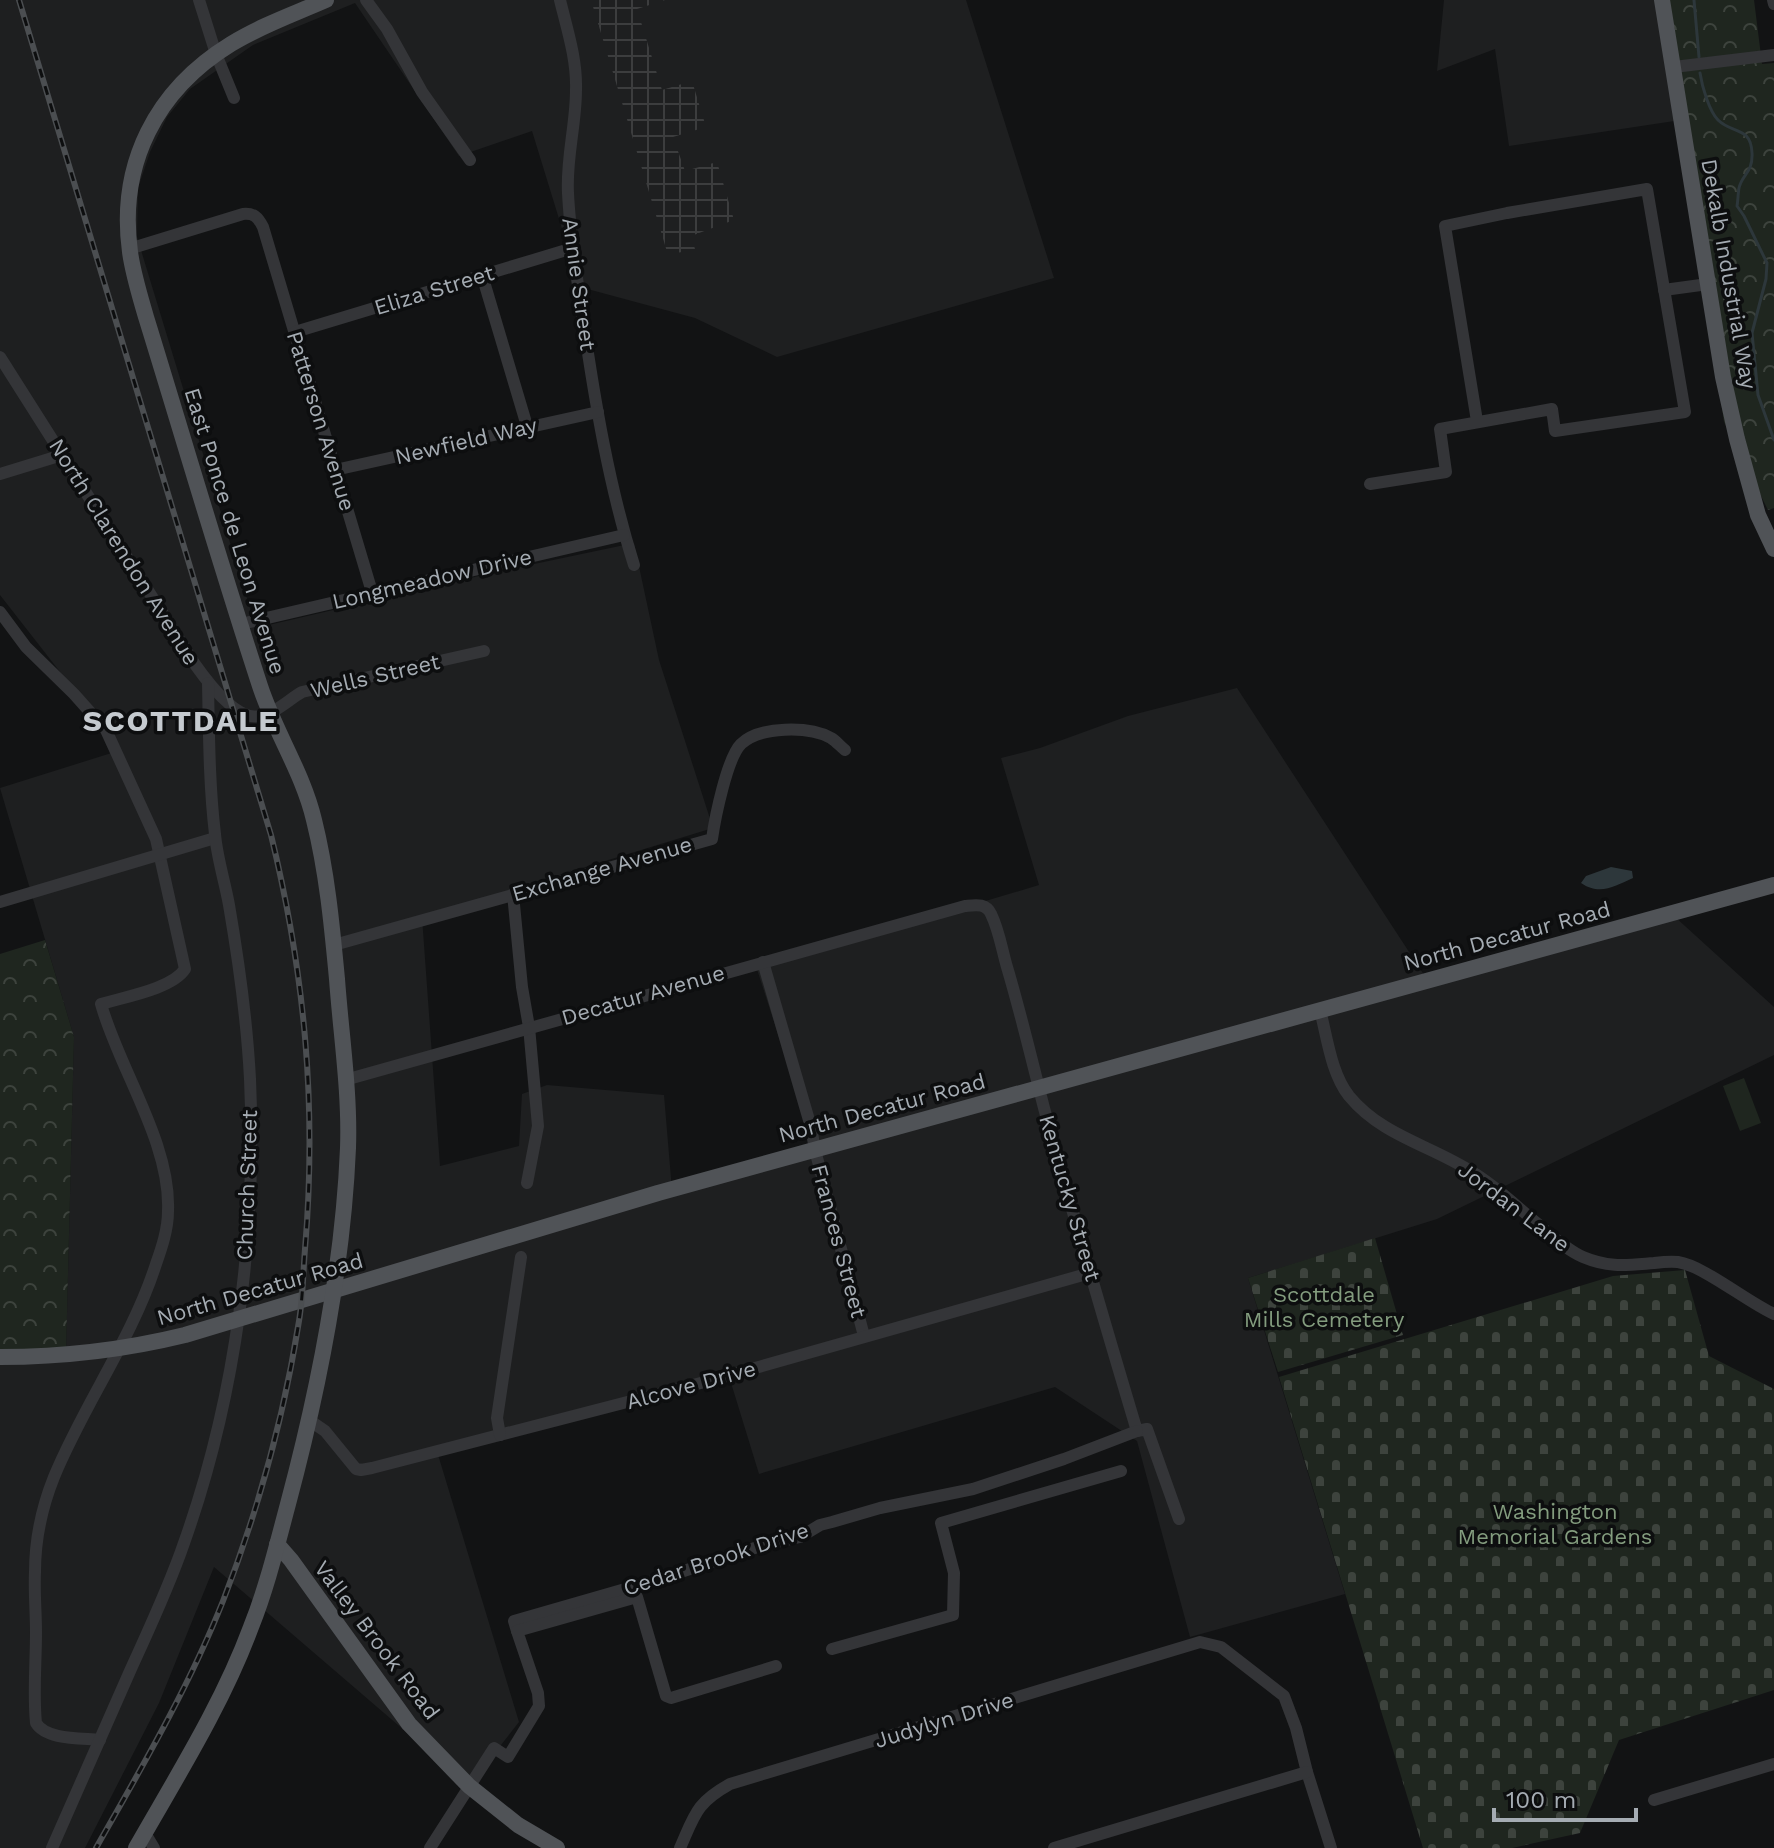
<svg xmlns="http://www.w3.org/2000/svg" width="1774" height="1848" viewBox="0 0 1774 1848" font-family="'Work Sans',sans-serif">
  <defs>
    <pattern id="industrial-grid" width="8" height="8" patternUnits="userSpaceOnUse" patternTransform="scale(2)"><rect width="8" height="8" fill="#1e1f20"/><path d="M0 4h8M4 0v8" fill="none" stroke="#3c3d3e"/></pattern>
    <pattern id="forest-crowns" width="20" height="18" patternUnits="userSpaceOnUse" patternTransform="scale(2)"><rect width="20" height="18" fill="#1f261f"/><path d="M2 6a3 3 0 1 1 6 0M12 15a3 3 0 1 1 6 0" fill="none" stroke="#3d433d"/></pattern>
    <pattern id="cemetery-stones" width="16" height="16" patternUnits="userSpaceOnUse" patternTransform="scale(2)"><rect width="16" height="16" fill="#1f261f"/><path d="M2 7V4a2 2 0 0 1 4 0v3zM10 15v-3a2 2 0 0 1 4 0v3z" fill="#3d433d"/></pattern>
  </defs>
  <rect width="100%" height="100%" fill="#121314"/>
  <g fill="#1e1f20">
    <path d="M 0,0 L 966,0 L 1054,278 L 777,357 L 695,318 L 580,287 L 532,131 L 459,156 L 355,3 L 253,45 L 190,89 L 167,117 L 150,152 L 138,188 L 137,237 L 256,628 L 496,572 L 634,543 L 659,660 L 713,828 L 422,917 L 440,1166 L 519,1146 L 522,1094 L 547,1085 L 664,1095 L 672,1190 L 815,1149 L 755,963 L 942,914 L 1039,885 L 1001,758 L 1040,748 L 1128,716 L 1237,688 L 1428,981 L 1674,916 L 1774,1007 L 1774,1055 L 1437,1219 L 1248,1278 L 1345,1594 L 1190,1637 L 1137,1441 L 1055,1387 L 759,1474 L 728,1373 L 436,1448 L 519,1722 L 469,1786 L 214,1567 L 159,1703 L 85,1848 L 0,1848 L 0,1354 L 66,1353 L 74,1037 L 0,788 L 121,750 L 0,595 Z"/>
    <path d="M 1444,0 L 1658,0 L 1681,120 L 1509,146 L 1495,49 L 1437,71 Z"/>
  </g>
  <path fill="url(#industrial-grid)" d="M 591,0 L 665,0 L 637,9 L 662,90 L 692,81 L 706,127 L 673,137 L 685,171 L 717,162 L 734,220 L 691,236 L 695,249 L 668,255 Z"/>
  <g fill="url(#forest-crowns)">
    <path d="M 1658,0 L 1754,0 L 1762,64 L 1774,63 L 1774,508 L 1768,510 L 1724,422 L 1681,120 Z"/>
    <path d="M 45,940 L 74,1037 L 66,1353 L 0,1354 L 0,954 Z"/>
  </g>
  <g fill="url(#cemetery-stones)">
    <path d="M 1375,1238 L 1403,1335 L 1278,1372 L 1248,1278 Z"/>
    <path d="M 1685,1270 L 1709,1356 L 1774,1389 L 1774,1690 L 1619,1740 L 1580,1833 L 1512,1848 L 1423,1848 L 1279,1377 L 1613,1276 Z"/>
  </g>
  <path fill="#1f261f" d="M 1744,1078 L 1761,1123 L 1740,1131 L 1723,1086 Z"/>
  <path fill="#2d373b" d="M 1611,867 L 1632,871 L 1633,878 C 1615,886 1600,896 1581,883 L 1586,876 Z"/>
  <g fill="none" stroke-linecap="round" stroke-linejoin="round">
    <g stroke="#2d373b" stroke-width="3">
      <path d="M 1694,0 L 1699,57"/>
      <path d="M 1700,73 C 1702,86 1709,111 1718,120 C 1732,134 1751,126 1752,153 C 1753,173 1742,174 1739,188 C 1738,193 1738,201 1737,206 L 1744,216 L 1767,263 L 1766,279 L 1752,333 L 1758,395 L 1774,440"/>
    </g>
    <g stroke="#343538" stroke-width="12">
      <path d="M 199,0 L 216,54 L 234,98"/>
      <path d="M 366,0 L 387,29 L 422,92 L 470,160"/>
      <path d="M 560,0 C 567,29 577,59 576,90 C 576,125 566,158 568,193 C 570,235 577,278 583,320 C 595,402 609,486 634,565"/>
      <path d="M 1773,0 L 1774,4"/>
      <path d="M 1674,67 L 1774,55"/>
      <path d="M 129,249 L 243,214 C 254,213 258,217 263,227 L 372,592"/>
      <path d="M 482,275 L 527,426"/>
      <path d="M 1664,290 L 1708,284"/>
      <path d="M 295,332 L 573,248"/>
      <path d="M 0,357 L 194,663 C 206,680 236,721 259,716 C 276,713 288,700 302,692 L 484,651"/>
      <path d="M 335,470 L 598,412"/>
      <path d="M 0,474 L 62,455"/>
      <path d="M 1370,484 L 1446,472 L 1440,429 L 1552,409 L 1555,431 L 1685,412 L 1647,189 L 1507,213 L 1445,226 L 1477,421"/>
      <path d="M 0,612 L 26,647 L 74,694 L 106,730 L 156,839 L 185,969 C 172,989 124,997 101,1004 C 119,1069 171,1143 168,1211 C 168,1229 162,1247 156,1264 C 132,1339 84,1404 54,1477 C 42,1507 35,1539 35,1572 C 34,1592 36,1612 36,1632 C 36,1663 33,1694 36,1723 C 46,1740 82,1738 100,1740"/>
      <path d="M 241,624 L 624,535"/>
      <path d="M 513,894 L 522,987 L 529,1027 L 538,1126 L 527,1183"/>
      <path d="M 0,902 L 215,838"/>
      <path d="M 334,945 L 712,839 C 715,818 727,758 741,744 C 760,726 809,726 831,738 C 836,741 841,747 845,750"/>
      <path d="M 763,962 L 811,1127 L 815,1150 L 864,1336"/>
      <path d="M 1320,1010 C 1327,1037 1331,1073 1349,1096 C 1382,1136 1430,1145 1472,1172 C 1496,1186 1517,1207 1539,1225 C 1552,1236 1567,1250 1583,1257 C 1609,1268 1627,1265 1654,1263 C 1662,1262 1670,1261 1678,1262 C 1704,1266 1747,1302 1774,1314"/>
      <path d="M 345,1080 L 965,906 C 976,905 986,903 991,914 C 999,930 1002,950 1007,967 C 1021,1014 1032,1061 1044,1108 C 1073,1216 1105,1324 1137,1431 L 1147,1429 L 1179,1519"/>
      <path d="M 309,1420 L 325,1431 L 356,1469 L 361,1470 L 372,1468 L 720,1378 L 1090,1273"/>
      <path d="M 500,1435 L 497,1418 L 521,1257"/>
      <path d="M 517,1631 L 514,1621 L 653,1581 L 764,1545 L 800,1537 L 820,1525 L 832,1522 L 880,1508 L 973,1489 L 1064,1459 L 1137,1431"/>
      <path d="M 832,1649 L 953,1615 L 954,1573 L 941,1523 L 1121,1471"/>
      <path d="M 1654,1800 L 1774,1764"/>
      <path d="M 145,1833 L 154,1848"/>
      <path d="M 52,1848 C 78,1789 104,1730 130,1671 C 149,1629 169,1587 184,1543 C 236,1397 257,1234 250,1079 C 247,1021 239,963 229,905 C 225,882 217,858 215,834 C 209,784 209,733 208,683"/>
      <path d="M 430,1848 L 494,1748 L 508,1757 L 539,1706 L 538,1693 L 517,1631 L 637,1597 L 666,1696 L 671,1698 L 776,1666"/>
      <path d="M 680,1848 C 695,1814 696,1803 730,1784 L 1200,1642 L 1221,1647 L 1284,1696 L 1296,1728 L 1307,1772 L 1331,1848"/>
      <path d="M 1054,1848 L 1307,1772"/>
    </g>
    <g stroke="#505357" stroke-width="16">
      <path d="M 1662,0 L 1723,377 L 1737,439 L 1758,515 L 1774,549"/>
      <path d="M 0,1357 C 63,1357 124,1350 185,1335 L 658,1193 L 1774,885"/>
      <path d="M 277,1544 L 291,1560 L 409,1724 L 469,1786 L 518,1825 L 557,1848"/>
      <path d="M 136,1848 C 177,1776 222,1705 251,1627 C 267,1587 277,1545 288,1504 C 319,1388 343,1268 348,1148 C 350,1092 341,1035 337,979 C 332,926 327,872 314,820 C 303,773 275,732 260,686 C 220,564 184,440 146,317 C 140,296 133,274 130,252 C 118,164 156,90 231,44 C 260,26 294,14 326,0"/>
    </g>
    <defs>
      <path id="rail" d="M 19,0 L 271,835 C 305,974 317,1106 305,1249 C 303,1273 303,1297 299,1321 C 284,1416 258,1511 223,1601 C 189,1687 142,1767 96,1848"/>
    </defs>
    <use href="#rail" stroke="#4b4e51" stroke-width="6"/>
    <use href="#rail" stroke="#0d0e0f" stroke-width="3" stroke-dasharray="9" stroke-linecap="butt"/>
  </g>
  <g text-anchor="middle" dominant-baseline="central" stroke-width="7" stroke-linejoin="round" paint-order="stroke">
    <g font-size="22" fill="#a5acb3" stroke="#0d0e0f">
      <text transform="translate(1729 274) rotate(80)">Dekalb Industrial Way</text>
      <text transform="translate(579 284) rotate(82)">Annie Street</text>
      <text transform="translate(434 290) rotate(-17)">Eliza Street</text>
      <text transform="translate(321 421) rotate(73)">Patterson Avenue</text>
      <text transform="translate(466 441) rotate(-13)">Newfield Way</text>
      <text transform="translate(235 531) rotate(73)">East Ponce de Leon Avenue</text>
      <text transform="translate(124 552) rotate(58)">North Clarendon Avenue</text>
      <text transform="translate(432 579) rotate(-13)">Longmeadow Drive</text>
      <text transform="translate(375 676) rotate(-13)">Wells Street</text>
      <text transform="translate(602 869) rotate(-16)">Exchange Avenue</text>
      <text transform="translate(1507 936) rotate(-15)">North Decatur Road</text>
      <text transform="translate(643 995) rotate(-16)">Decatur Avenue</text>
      <text transform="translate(882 1108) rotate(-15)">North Decatur Road</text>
      <text transform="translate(247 1185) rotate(-88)">Church Street</text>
      <text transform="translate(1070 1198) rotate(74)">Kentucky Street</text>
      <text transform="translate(1514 1207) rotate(37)">Jordan Lane</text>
      <text transform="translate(839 1241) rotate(75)">Frances Street</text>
      <text transform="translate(260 1289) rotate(-16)">North Decatur Road</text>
      <text transform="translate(691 1385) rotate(-15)">Alcove Drive</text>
      <text transform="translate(716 1559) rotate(-18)">Cedar Brook Drive</text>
      <text transform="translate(377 1640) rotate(53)">Valley Brook Road</text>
      <text transform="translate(944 1720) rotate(-17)">Judylyn Drive</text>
    </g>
    <g font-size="22" fill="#839c7e" stroke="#0d0e0f">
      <text x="1324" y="1294">Scottdale<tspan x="1324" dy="25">Mills Cemetery</tspan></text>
      <text x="1555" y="1511">Washington<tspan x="1555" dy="25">Memorial Gardens</tspan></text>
    </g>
    <g font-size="30" font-weight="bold" letter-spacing="2" fill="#c5cacf" stroke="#0d0e0f">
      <text x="181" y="720">SCOTTDALE</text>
    </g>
  </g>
  <path d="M1494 1808v12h142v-12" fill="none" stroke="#a5acb3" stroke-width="4"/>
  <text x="1506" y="1808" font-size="24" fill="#a5acb3" stroke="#0d0e0f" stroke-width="6" paint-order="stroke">100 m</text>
</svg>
